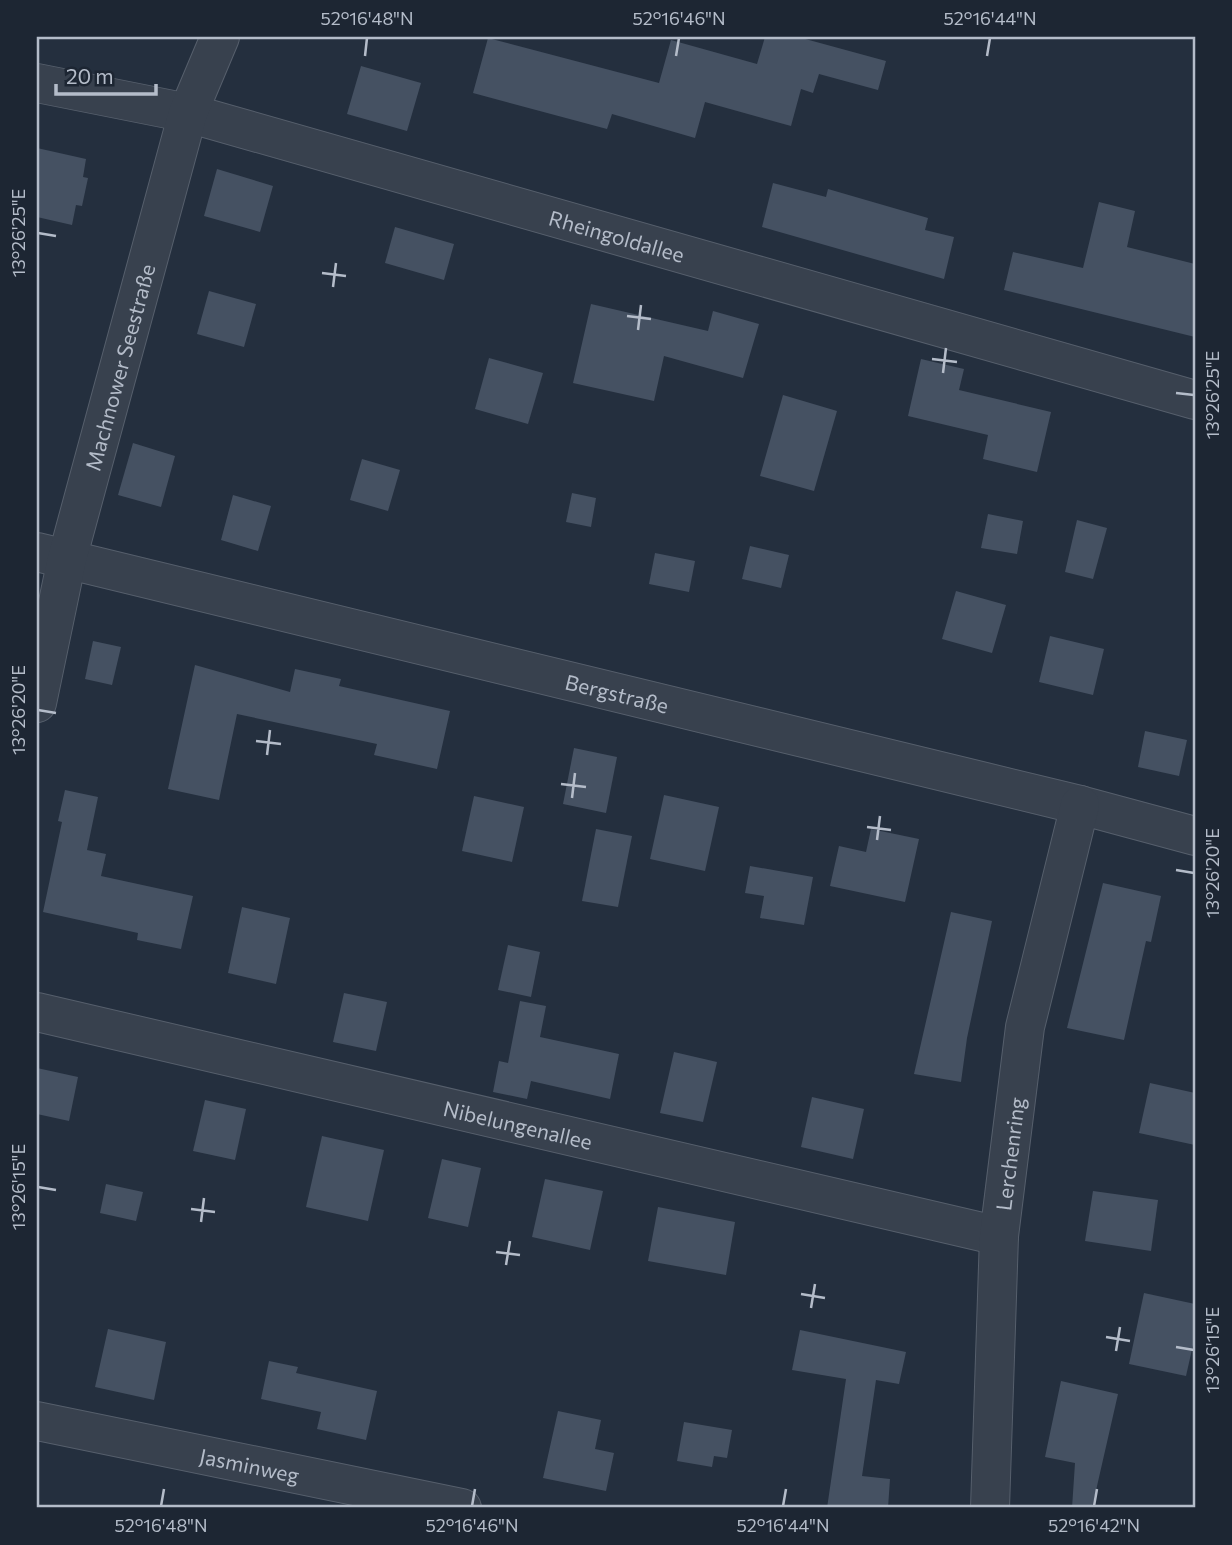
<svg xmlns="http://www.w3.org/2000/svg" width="1232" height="1545" viewBox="0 0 1232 1545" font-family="Commissioner,sans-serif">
  <rect width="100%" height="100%" fill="#242f3e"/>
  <g fill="#455162">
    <path d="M 765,37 L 798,37 L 886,61 L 878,90 L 819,74 L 813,93 L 801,89 L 791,126 L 705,102 L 695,138 L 612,114 L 607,129 L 473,93 L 488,38 L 659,83 L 671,40 L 757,64 Z"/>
    <path d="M 361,66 L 421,83 L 407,131 L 347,114 Z"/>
    <path d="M 37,148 L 86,159 L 83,177 L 88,178 L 82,206 L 76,205 L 72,225 L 37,217 Z"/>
    <path d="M 217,169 L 273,186 L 260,232 L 204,216 Z"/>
    <path d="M 773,183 L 826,197 L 828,189 L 928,218 L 925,230 L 954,237 L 944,279 L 762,227 Z"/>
    <path d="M 1099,202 L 1135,211 L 1127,247 L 1195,264 L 1195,337 L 1004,290 L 1013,252 L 1083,268 Z"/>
    <path d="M 395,227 L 454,244 L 444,280 L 385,263 Z"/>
    <path d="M 209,291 L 256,304 L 244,347 L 197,334 Z"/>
    <path d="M 591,304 L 708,331 L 713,311 L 759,324 L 743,378 L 664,356 L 654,401 L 573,383 Z"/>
    <path d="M 489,358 L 543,373 L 528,424 L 475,409 Z"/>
    <path d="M 921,359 L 964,369 L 959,390 L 1051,412 L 1037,472 L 983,459 L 988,435 L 908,416 Z"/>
    <path d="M 783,395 L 837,411 L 814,491 L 760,476 Z"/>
    <path d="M 133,443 L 175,456 L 161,507 L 118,495 Z"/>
    <path d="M 362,459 L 400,470 L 388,511 L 350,500 Z"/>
    <path d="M 572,493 L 596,498 L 591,527 L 566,522 Z"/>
    <path d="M 233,495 L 271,506 L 258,551 L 221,540 Z"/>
    <path d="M 988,514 L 1023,521 L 1017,554 L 981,548 Z"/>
    <path d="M 1077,520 L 1107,528 L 1093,579 L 1065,572 Z"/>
    <path d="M 750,546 L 789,555 L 781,588 L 742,579 Z"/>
    <path d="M 655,553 L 695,561 L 689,592 L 649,584 Z"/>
    <path d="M 956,591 L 1006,605 L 992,653 L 942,639 Z"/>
    <path d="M 1050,636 L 1104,649 L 1093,695 L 1039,682 Z"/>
    <path d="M 93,641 L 121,647 L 112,685 L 85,679 Z"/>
    <path d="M 195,665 L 290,692 L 295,669 L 341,679 L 339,686 L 450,711 L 437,769 L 374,755 L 377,744 L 237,714 L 219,800 L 168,789 Z"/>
    <path d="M 1145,731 L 1187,740 L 1179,776 L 1138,767 Z"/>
    <path d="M 574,748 L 617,757 L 606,813 L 563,804 Z"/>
    <path d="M 65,790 L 98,797 L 87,850 L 106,854 L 101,876 L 193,896 L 181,949 L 137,940 L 138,933 L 43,912 L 62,822 L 58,821 Z"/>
    <path d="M 664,795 L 719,807 L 705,871 L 650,859 Z"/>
    <path d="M 474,796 L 524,807 L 512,862 L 462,851 Z"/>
    <path d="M 596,829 L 632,836 L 618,907 L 582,901 Z"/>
    <path d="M 871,829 L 919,839 L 905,902 L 830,886 L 839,846 L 866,852 Z"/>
    <path d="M 750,866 L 813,877 L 804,925 L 760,918 L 764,896 L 745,893 Z"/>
    <path d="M 1103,883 L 1161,896 L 1151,942 L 1146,941 L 1124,1040 L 1067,1028 Z"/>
    <path d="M 242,907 L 290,918 L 276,984 L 228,973 Z"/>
    <path d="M 951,912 L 992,921 L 967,1038 L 961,1082 L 914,1074 Z"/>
    <path d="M 508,945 L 540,952 L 531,997 L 498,990 Z"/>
    <path d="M 344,993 L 387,1002 L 376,1051 L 333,1042 Z"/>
    <path d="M 520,1001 L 546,1006 L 540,1037 L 619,1054 L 610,1099 L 531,1081 L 527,1099 L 493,1092 L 499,1061 L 508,1063 Z"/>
    <path d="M 674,1052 L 717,1062 L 703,1122 L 660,1113 Z"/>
    <path d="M 37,1068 L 78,1077 L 69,1121 L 37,1114 Z"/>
    <path d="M 1150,1083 L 1195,1093 L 1195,1145 L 1139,1133 Z"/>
    <path d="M 812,1097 L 864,1109 L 853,1159 L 801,1147 Z"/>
    <path d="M 205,1100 L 246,1109 L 235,1160 L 193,1151 Z"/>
    <path d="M 322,1136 L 384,1150 L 368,1221 L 306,1207 Z"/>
    <path d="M 442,1159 L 481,1168 L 468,1227 L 428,1218 Z"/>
    <path d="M 545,1179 L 603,1191 L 590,1250 L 532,1237 Z"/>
    <path d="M 106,1184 L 143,1192 L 136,1221 L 100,1213 Z"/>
    <path d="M 1093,1191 L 1158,1200 L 1151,1251 L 1085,1241 Z"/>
    <path d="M 658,1207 L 735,1222 L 726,1275 L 648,1261 Z"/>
    <path d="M 1144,1293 L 1195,1304 L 1195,1336 L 1186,1376 L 1129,1364 Z"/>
    <path d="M 108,1329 L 166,1342 L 154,1400 L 95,1387 Z"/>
    <path d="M 800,1330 L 906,1352 L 899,1384 L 876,1380 L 862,1476 L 890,1479 L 888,1508 L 827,1508 L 846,1379 L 792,1370 Z"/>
    <path d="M 269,1361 L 298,1367 L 296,1373 L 377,1391 L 366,1440 L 317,1429 L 321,1412 L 261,1399 Z"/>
    <path d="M 1061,1381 L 1118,1394 L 1092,1508 L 1072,1508 L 1075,1463 L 1045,1457 Z"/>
    <path d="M 558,1411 L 601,1420 L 595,1449 L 614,1453 L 606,1491 L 543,1478 Z"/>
    <path d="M 684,1422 L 732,1430 L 727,1458 L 714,1456 L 712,1467 L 677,1461 Z"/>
  </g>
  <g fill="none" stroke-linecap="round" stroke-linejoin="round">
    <defs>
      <g id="minor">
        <path id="s1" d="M 37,83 L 188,113 L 1195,400"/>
        <path id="s2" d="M 37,552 L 1080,805 L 1195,836"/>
        <path id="s3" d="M 37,703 L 67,559 L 188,113 L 220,37"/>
        <path id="s4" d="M 37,1012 L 999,1236"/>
        <path id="s5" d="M 37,1421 L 462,1508"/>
        <path id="s6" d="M 990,1508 L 999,1236 L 1025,1027 L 1080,805"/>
      </g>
    </defs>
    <use href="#minor" stroke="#565f6c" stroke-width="40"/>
    <use href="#minor" stroke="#38414e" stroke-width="38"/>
  </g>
  <path fill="none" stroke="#b4bcc9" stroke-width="2.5" d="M 365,56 L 367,38M 676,56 L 679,38M 987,56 L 990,38M 38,233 L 56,236M 322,273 L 346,276M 333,287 L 336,263M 627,316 L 651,319M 638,330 L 641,305M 932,359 L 957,362M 943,373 L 946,348M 1176,393 L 1194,395M 38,710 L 56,713M 256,741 L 281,744M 267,755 L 270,730M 561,784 L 586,787M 572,798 L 575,773M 867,827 L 891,830M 877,840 L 880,816M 1176,870 L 1194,873M 38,1187 L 56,1190M 191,1209 L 215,1212M 201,1222 L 204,1198M 496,1252 L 520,1255M 506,1265 L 510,1241M 801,1294 L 825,1298M 811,1308 L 815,1284M 1106,1337 L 1130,1341M 1176,1347 L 1194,1350M 1116,1351 L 1120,1327M 161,1506 L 164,1489M 472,1506 L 475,1489M 783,1506 L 786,1489M 1094,1506 L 1097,1489"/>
  <g text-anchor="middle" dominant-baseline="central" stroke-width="5" stroke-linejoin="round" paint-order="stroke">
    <g font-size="21" fill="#b4bcc9" stroke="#1d2633">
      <text stroke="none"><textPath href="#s1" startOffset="600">Rheingoldallee</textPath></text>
      <text stroke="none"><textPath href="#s3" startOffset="346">Machnower Seestraße</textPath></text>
      <text stroke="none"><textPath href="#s2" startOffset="597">Bergstraße</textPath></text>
      <text stroke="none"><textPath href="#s4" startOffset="494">Nibelungenallee</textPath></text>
      <text stroke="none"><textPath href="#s6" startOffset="355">Lerchenring</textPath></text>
      <text stroke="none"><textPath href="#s5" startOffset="217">Jasminweg</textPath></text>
    </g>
  </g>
  <rect width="1232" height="1545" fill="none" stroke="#1d2633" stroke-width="77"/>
  <path d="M56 84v10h100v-10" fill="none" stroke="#b4bcc9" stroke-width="3.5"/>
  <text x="66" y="84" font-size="21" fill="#b4bcc9" stroke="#1d2633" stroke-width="5" paint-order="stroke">20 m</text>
  <rect x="38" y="38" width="1156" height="1468" fill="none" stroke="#b4bcc9" stroke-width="2.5"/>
  <g font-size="18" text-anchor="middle" fill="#b4bcc9">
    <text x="367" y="25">52°16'48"N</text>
    <text x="679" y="25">52°16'46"N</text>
    <text x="990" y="25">52°16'44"N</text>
    <text transform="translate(19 233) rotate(-90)" y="6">13°26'25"E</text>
    <text transform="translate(1213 395) rotate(-90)" y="6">13°26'25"E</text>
    <text transform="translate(19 710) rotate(-90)" y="6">13°26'20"E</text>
    <text transform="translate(1213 873) rotate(-90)" y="6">13°26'20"E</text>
    <text transform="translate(19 1187) rotate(-90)" y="6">13°26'15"E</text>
    <text transform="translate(1213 1350) rotate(-90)" y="6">13°26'15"E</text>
    <text x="161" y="1532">52°16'48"N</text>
    <text x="472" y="1532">52°16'46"N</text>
    <text x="783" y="1532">52°16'44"N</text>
    <text x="1094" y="1532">52°16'42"N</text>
  </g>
</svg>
